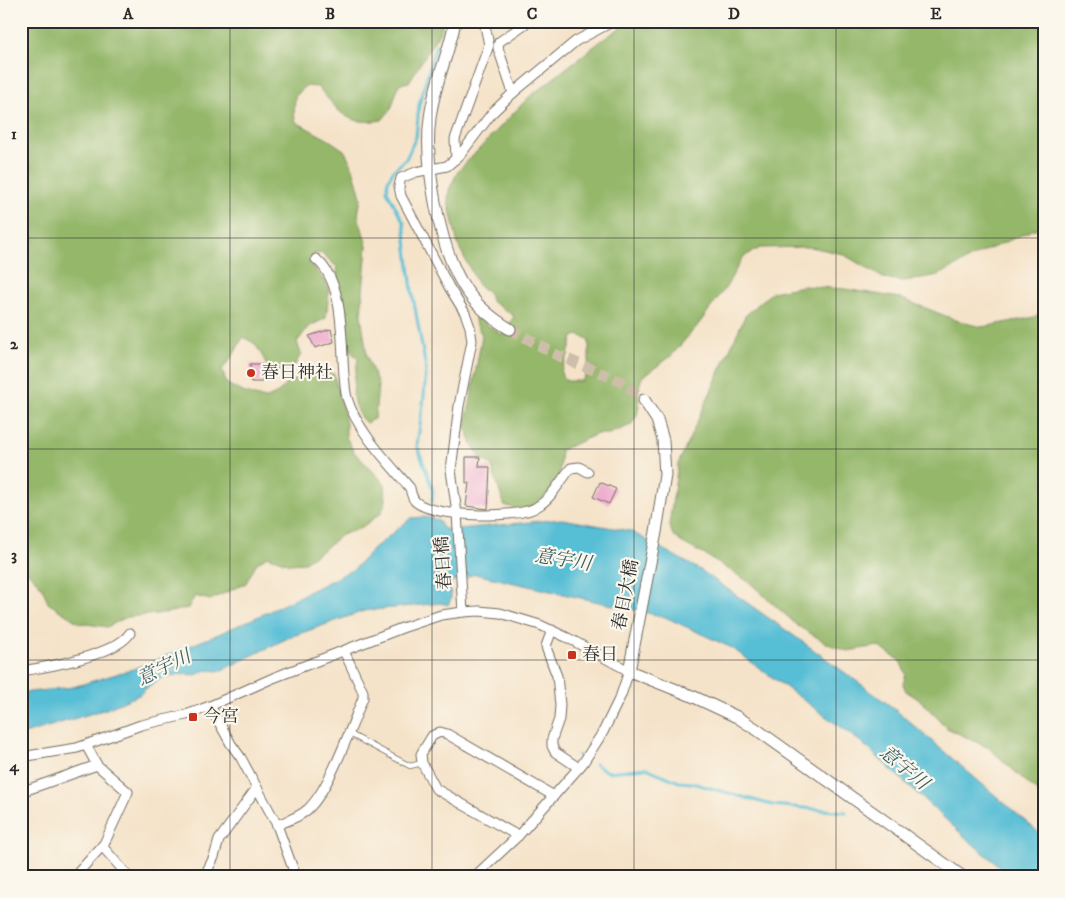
<svg xmlns="http://www.w3.org/2000/svg" width="1065" height="898" viewBox="0 0 1065 898" font-family="'IM FELL DW Pica','Noto Serif JP',serif">
  <rect width="100%" height="100%" fill="#fbf7ec"/>
  <filter id="ink" filterUnits="userSpaceOnUse"><feTurbulence type="fractalNoise" baseFrequency=".02" numOctaves="2"/><feDisplacementMap in="SourceGraphic" scale="10" xChannelSelector="R" yChannelSelector="G"/><feConvolveMatrix kernelMatrix="1 2 1 2 8 2 1 2 1" color-interpolation-filters="sRGB"/></filter>
  <filter id="wash" filterUnits="userSpaceOnUse"><feTurbulence type="fractalNoise" baseFrequency=".0096" numOctaves="4" result="noise"/><feDisplacementMap in="SourceGraphic" scale="20" xChannelSelector="R" yChannelSelector="G"/><feGaussianBlur stdDeviation="1.12" result="paint"/><feColorMatrix in="noise" values="0 0 0 0 0 0 0 0 0 0 0 0 0 0 0 0 0 1.4 0 .05"/><feComposite in="paint" operator="in"/></filter>
  <g filter="url(#wash)">
    <rect width="100%" height="100%" fill="#f5e3c9"/>
    <g fill="#94b76b" stroke="#60714b" fill-rule="evenodd">
      <path d="M 21,21 L 442,21 L 442,28 L 409,82 L 399,84 L 391,109 L 382,120 C 345,126 340,112 318,87 L 305,86 L 295,97 L 294,114 L 296,122 L 329,140 L 344,150 L 351,163 L 357,182 L 361,198 L 358,215 L 367,246 L 361,315 L 367,356 L 378,385 L 375,418 L 366,423 C 347,406 354,381 358,359 L 348,348 L 344,302 L 338,282 L 337,267 L 322,253 L 314,254 L 309,262 L 326,283 L 329,292 L 326,318 L 308,327 L 297,342 L 301,354 L 295,365 L 279,372 L 267,366 L 261,353 L 254,343 L 243,337 L 234,354 L 222,370 L 227,384 L 245,393 L 265,399 L 278,393 L 288,382 L 321,372 L 334,374 L 346,423 L 346,437 L 354,452 L 385,484 L 386,501 L 381,513 L 359,529 L 341,535 L 327,547 L 303,563 L 290,564 L 267,556 L 256,564 L 246,583 L 210,600 L 195,596 L 188,608 L 166,613 L 127,617 L 107,627 L 79,623 L 48,603 L 42,587 L 21,565 Z"/>
      <path d="M 630,21 L 1044,21 L 1044,225 L 976,255 L 939,275 L 904,281 L 883,278 L 843,254 L 811,247 L 760,248 L 743,257 L 726,287 L 698,325 L 670,357 L 642,377 L 638,390 L 639,406 L 637,415 L 631,425 L 609,434 L 597,434 L 561,450 L 559,478 L 544,498 L 534,506 L 519,510 L 504,505 L 491,465 L 481,458 L 472,445 L 465,423 L 470,404 L 482,335 L 475,322 L 475,311 L 485,323 L 501,334 L 505,333 L 514,316 L 491,301 L 489,293 L 478,285 L 458,245 L 448,201 L 449,190 L 458,171 L 528,98 L 601,41 ZM 578,335 L 586,338 L 589,341 L 589,361 L 588,371 L 582,381 L 567,381 L 562,376 L 561,371 L 568,355 L 573,337 Z"/>
      <path d="M 803,286 L 845,289 L 900,298 L 961,322 L 982,327 L 1035,317 L 1044,310 L 1044,798 L 989,748 L 947,728 L 921,701 L 906,691 L 903,684 L 906,674 L 900,661 L 878,646 L 847,651 L 828,644 L 798,626 L 749,582 L 707,556 L 681,542 L 673,535 L 669,525 L 678,464 L 745,316 L 772,292 Z"/>
    </g>
    <path fill="#57bed5" stroke="#417480" d="M 425,517 L 438,520 L 443,528 L 448,530 L 562,519 L 630,531 L 702,571 L 807,645 L 892,707 L 1044,837 L 1044,877 L 1012,877 L 966,838 L 861,742 L 732,648 L 665,617 L 475,574 L 450,582 L 451,599 L 448,605 L 441,603 L 364,611 L 290,637 L 220,671 L 206,670 L 196,675 L 180,674 L 162,678 L 150,685 L 139,695 L 106,709 L 21,735 L 21,693 L 73,687 L 133,669 L 221,633 L 268,612 L 354,569 L 372,550 L 411,518 Z"/>
    <g fill="none" stroke-linecap="round" stroke-linejoin="round">
      <g stroke="#57bed5" stroke-width="3">
        <path d="M 432,502 L 433,490 L 417,445 L 424,397 L 426,369 L 412,291 L 404,223 L 387,191 L 388,181 L 393,171 L 406,159 L 416,137 L 419,105 L 436,45"/>
        <path d="M 578,755 L 580,756"/>
        <path d="M 595,764 L 608,772 L 646,768 L 679,782 L 692,783 L 772,805 L 846,812"/>
      </g>
    </g>
    <g id="blocks">
      <g fill="#eea7cc">
        <path d="M 331,329 L 334,342 L 315,348 L 309,336 Z"/>
        <path d="M 250,364 L 262,364 L 262,382 L 251,382 Z"/>
        <path d="M 466,457 L 480,457 L 479,467 L 490,467 L 488,509 L 466,506 L 469,483 L 466,483 Z"/>
        <path d="M 600,482 L 616,489 L 609,504 L 593,497 Z"/>
      </g>
    </g>
  </g>
  <g filter="url(#ink)">
    <use href="#blocks" fill-opacity="0" stroke="#726b62" stroke-width="1"/>
    <g fill="none" stroke-linecap="round" stroke-linejoin="round">
      <path stroke="#cdbea9" stroke-width="11" stroke-dasharray="11 5.5" stroke-linecap="butt" d="M 510,329 L 557,355 L 620,381 L 644,400"/>
      <defs>
        <g id="service">
          <path d="M 21,607 L 24,607"/>
          <path d="M 348,733 L 410,766 L 422,763"/>
        </g>
        <g id="minor">
          <path d="M 513,93 L 498,48 L 499,42 L 529,21"/>
          <path d="M 456,159 L 455,139 L 489,45 L 484,21"/>
          <path d="M 316,259 C 345,283 341,341 344,375 C 345,382 345,391 347,398 C 357,431 388,462 410,488 C 411,493 412,499 416,502 C 433,517 515,519 535,508 C 552,499 559,482 571,468 L 579,467 L 588,472"/>
          <path d="M 463,612 L 457,513 L 451,470 L 459,406 L 472,341 L 470,327 L 465,313 L 449,287 L 401,196 L 399,186 L 401,178 L 416,172 L 447,166 L 460,155 L 492,113 L 513,93 L 576,41 L 614,21"/>
          <path d="M 552,630 L 546,646 L 547,650 L 557,676 L 560,705 L 559,719 L 552,739 L 552,746 L 555,752 L 579,768"/>
          <path d="M 21,671 C 47,667 116,655 130,633"/>
          <path d="M 210,706 L 231,744 L 241,758 L 277,825 L 296,877"/>
          <path d="M 21,757 L 77,748 L 141,725 L 186,715 L 210,706 L 273,678 L 402,628 L 441,615 L 463,612 L 479,611 L 500,613 L 540,625 L 568,638 L 629,671 L 621,695 L 603,732 L 583,763 L 518,836 L 474,877"/>
          <path d="M 21,792 L 97,765"/>
          <path d="M 277,825 C 287,821 300,817 308,809 C 329,790 351,727 363,698 L 363,692 L 344,651"/>
          <path d="M 518,836 L 436,789 L 422,763 L 421,754 L 432,736 L 440,732 L 447,734 L 554,796"/>
          <path d="M 102,846 L 129,877"/>
          <path d="M 74,877 L 104,844 L 128,792 L 97,765 L 86,745"/>
          <path d="M 204,877 L 214,857 L 219,840 L 256,789"/>
        </g>
        <g id="tertiary">
          <path d="M 455,21 C 449,54 434,84 430,118 C 424,162 439,246 463,285 C 474,303 491,318 510,329"/>
          <path d="M 644,400 L 657,420 L 663,440 L 665,475 L 656,532 L 629,671 L 692,696 L 737,717 L 756,729 L 963,877"/>
        </g>
      </defs>
      <use href="#service" stroke="#726b62" stroke-width="6"/>
      <use href="#minor" stroke="#726b62" stroke-width="11"/>
      <use href="#tertiary" stroke="#726b62" stroke-width="13"/>
      <use href="#service" stroke="#fff" stroke-width="4.5"/>
      <use href="#minor" stroke="#fff" stroke-width="9"/>
      <use href="#tertiary" stroke="#fff" stroke-width="11"/>
    </g>
  </g>
  <path fill="none" stroke="#2b2b2b" stroke-width="1" stroke-opacity="0.55" d="M 230,21 L 230,877M 432,21 L 432,877M 634,21 L 634,877M 836,21 L 836,877M 21,238 L 1044,238M 21,449 L 1044,449M 21,660 L 1044,660"/>
  <g fill="#c8321e" stroke="#fbf7ec" stroke-width="2">
    <circle cx="251" cy="373" r="5"/>
    <rect x="567" y="650" width="10" height="10" rx="2.5"/>
    <rect x="188" y="712" width="10" height="10" rx="2.5"/>
  </g>
  <g text-anchor="middle" dominant-baseline="central" stroke-width="4.5" stroke-linejoin="round" paint-order="stroke">
    <g font-size="18" fill="#2b2b2b" stroke="#fbf7ec" text-anchor="start">
      <text x="261" y="373">春日神社</text>
      <text x="582" y="655">春日</text>
      <text x="203" y="717">今宮</text>
    </g>
    <g font-size="18" fill="#2b2b2b" stroke="#fbf7ec">
      <text transform="translate(444 563) rotate(-94)">春日橋</text>
      <text transform="translate(626 595) rotate(-79)">春日大橋</text>
    </g>
    <g font-size="19" font-style="italic" fill="#3a5e66" stroke="#fbf7ec">
      <text transform="translate(563 560) rotate(9)">意宇川</text>
      <text transform="translate(164 668) rotate(-26)">意宇川</text>
      <text transform="translate(904 768) rotate(40)">意宇川</text>
    </g>
  </g>
  <rect width="1065" height="898" fill="none" stroke="#fbf7ec" stroke-width="55"/>
  <rect x="28" y="28" width="1010" height="842" fill="none" stroke="#2b2b2b" stroke-width="2"/>
  <g font-size="16" text-anchor="middle" font-weight="bold" fill="#2b2b2b">
    <text x="128" y="19">A</text>
    <text x="330" y="19">B</text>
    <text x="532" y="19">C</text>
    <text x="734" y="19">D</text>
    <text x="936" y="19">E</text>
    <text x="14" y="139">1</text>
    <text x="14" y="349">2</text>
    <text x="14" y="560">3</text>
    <text x="14" y="771">4</text>
  </g>
</svg>
